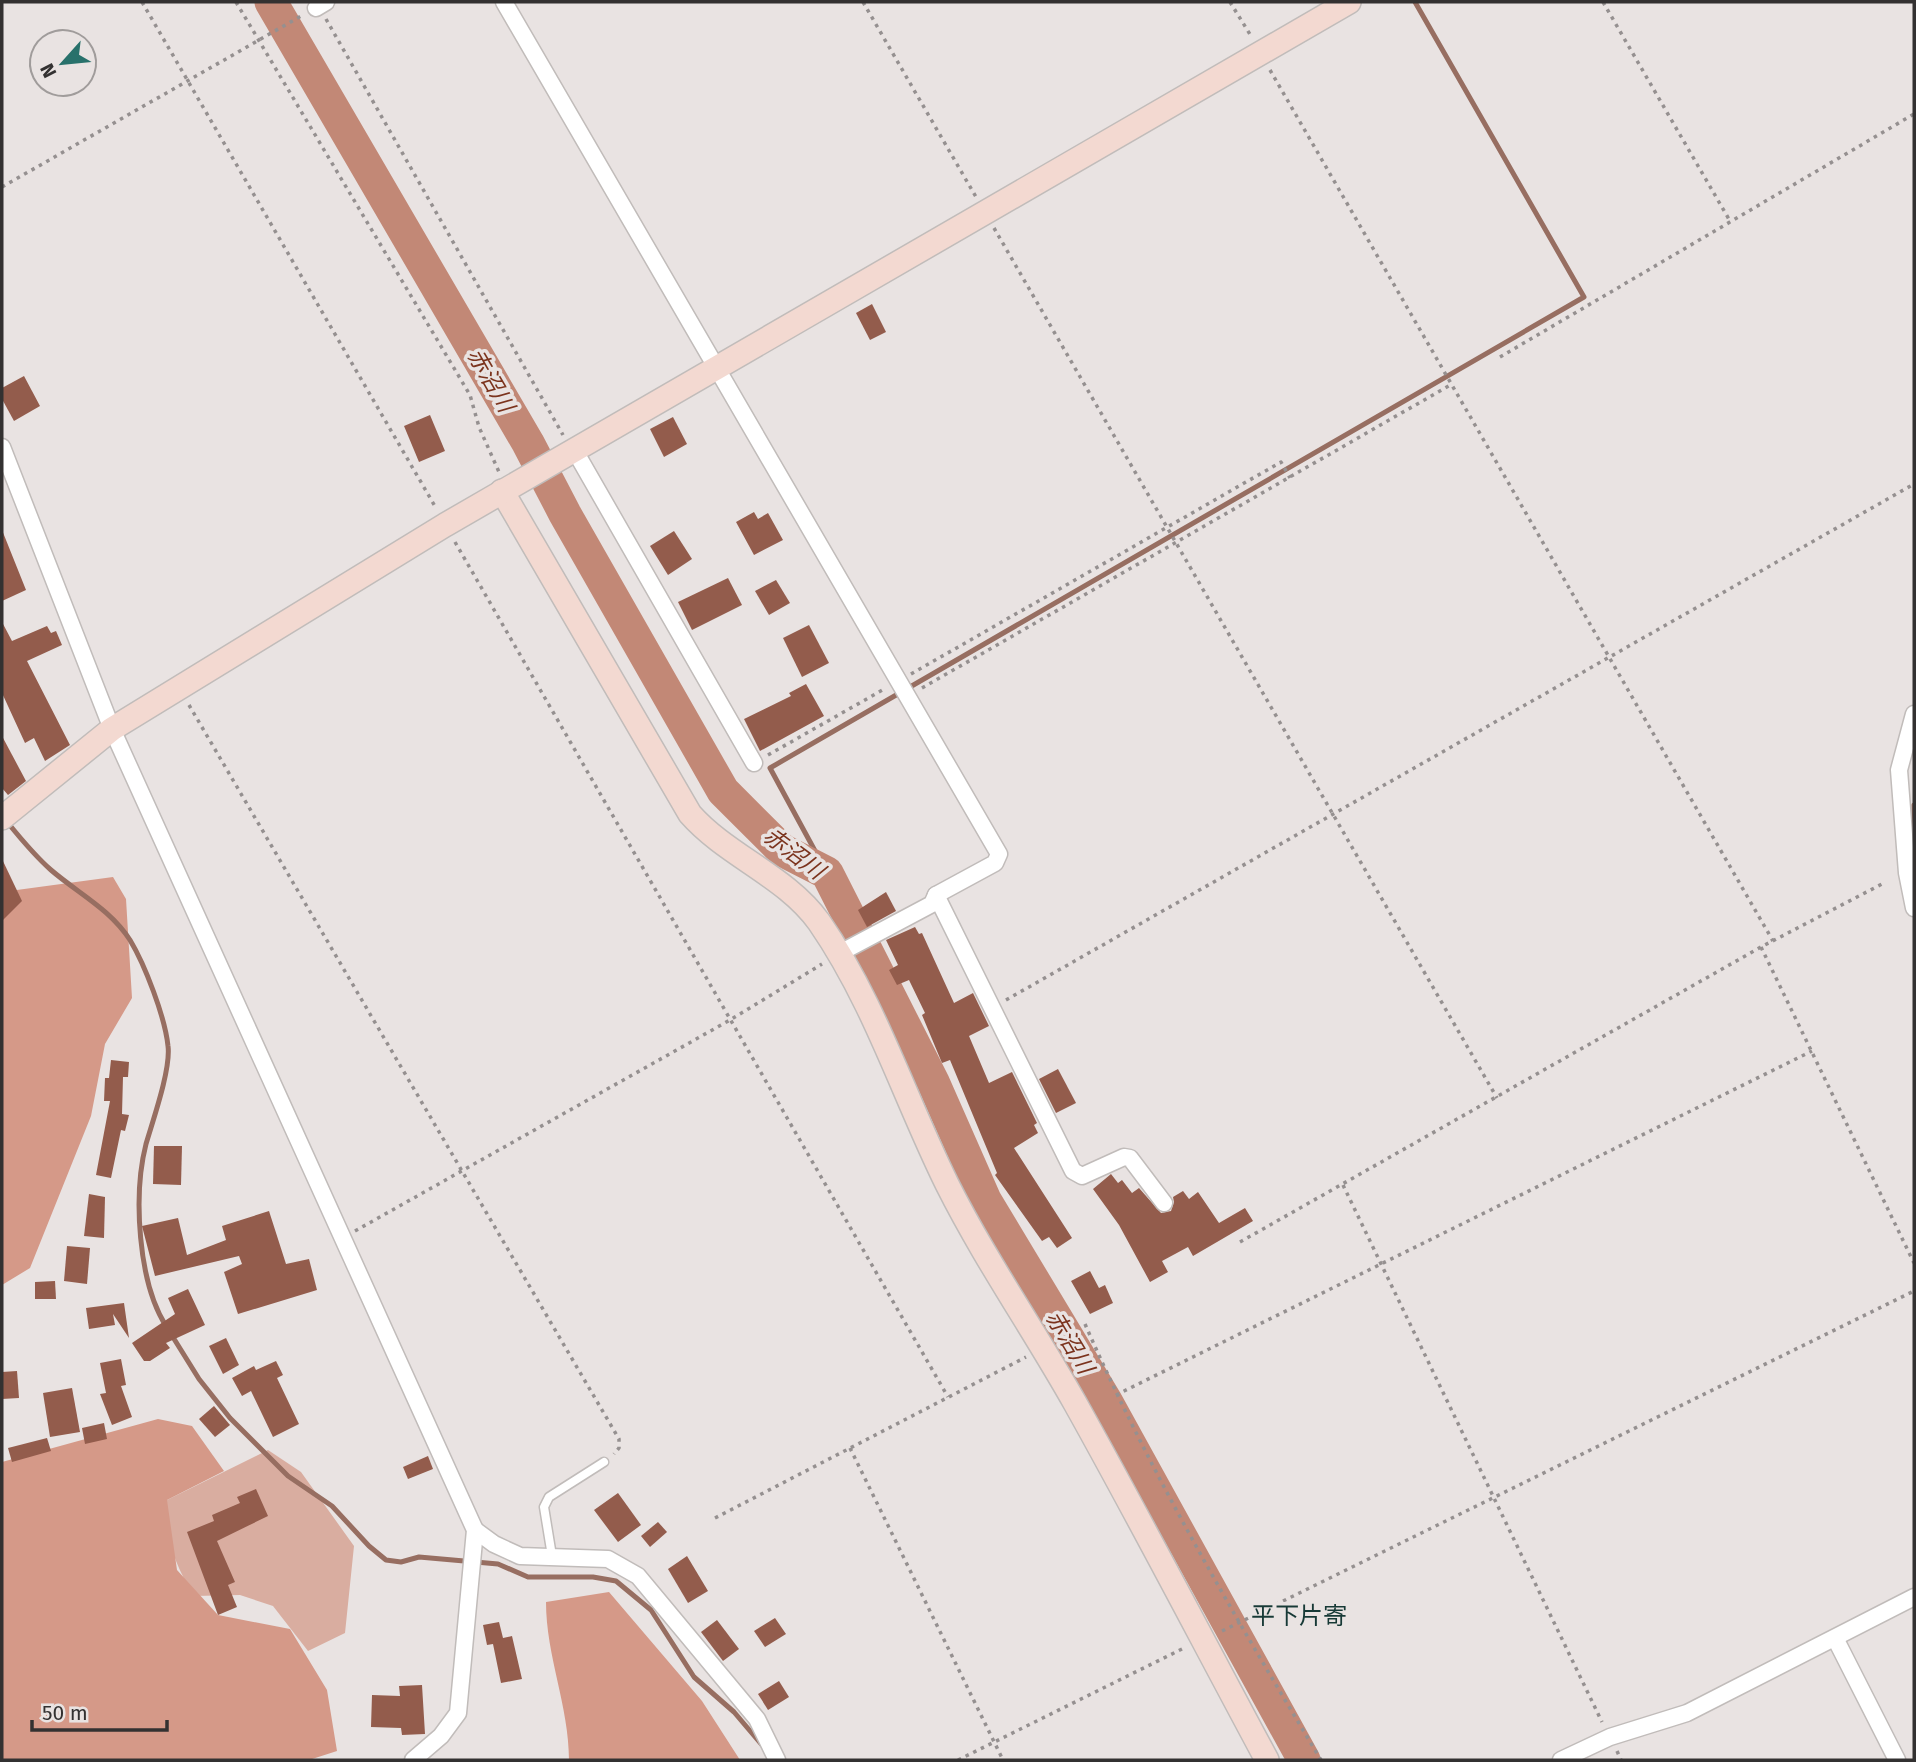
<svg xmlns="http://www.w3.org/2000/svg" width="1916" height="1762" viewBox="0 0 1916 1762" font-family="'Fira Sans','Noto Sans JP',sans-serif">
  <rect width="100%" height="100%" fill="#e9e3e2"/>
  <path fill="#d9ada0" d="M 268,1450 L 301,1472 L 354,1546 L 345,1633 L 308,1651 L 273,1606 L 240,1595 L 194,1596 C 176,1567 163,1535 167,1500 Z"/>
  <g fill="#d59988">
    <path d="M 113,877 L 126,899 L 132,998 L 105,1044 L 91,1116 L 30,1268 L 2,1285 L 2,892 Z"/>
    <path d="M 158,1419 L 192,1426 L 224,1471 L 167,1500 L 177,1570 L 218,1615 L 290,1629 L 327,1690 L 337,1751 L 309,1760 L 2,1760 L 2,1462 Z"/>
    <path d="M 609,1592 L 702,1701 L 740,1760 L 569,1760 C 569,1706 546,1656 546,1602 Z"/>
  </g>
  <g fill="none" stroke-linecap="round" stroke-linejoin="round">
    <g stroke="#976e61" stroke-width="5">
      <path d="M 1914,805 L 1914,859"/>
      <path d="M 8,823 C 21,839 35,856 51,870 C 79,894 110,909 130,940 C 145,965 165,1017 168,1046 C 171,1069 153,1120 146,1144 C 133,1195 138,1282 166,1326"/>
      <path d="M 827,873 L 770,768 L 1584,297 L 1415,2"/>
      <path d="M 171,1334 L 199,1379 L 230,1418 L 288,1476 L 332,1506 L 369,1546 L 386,1560 L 401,1562 L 419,1557 L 498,1564 L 528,1577 L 593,1577 L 616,1581 L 651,1610 L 694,1677 L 734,1712 L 762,1745"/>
    </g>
    <path stroke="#c28876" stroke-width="33" d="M 271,2 L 528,443 L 565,514 L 723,791 L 782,850 L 827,873 L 933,1082 L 985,1200 L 1106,1401 L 1304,1760"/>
  </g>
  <g fill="#935c4c">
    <path d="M 872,304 L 886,332 L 870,340 L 856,313 Z"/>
    <path d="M 24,376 L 40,406 L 14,421 L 2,399 L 2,388 Z"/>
    <path d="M 430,415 L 445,451 L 419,462 L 404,426 Z"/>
    <path d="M 673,417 L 687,444 L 664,457 L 650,429 Z"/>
    <path d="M 754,512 L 758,519 L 768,513 L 783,540 L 754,555 L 736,522 Z"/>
    <path d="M 2,530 L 26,590 L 2,601 Z"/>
    <path d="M 674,531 L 692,559 L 668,575 L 650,546 Z"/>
    <path d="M 728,578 L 742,605 L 692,630 L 678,602 Z"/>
    <path d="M 776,580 L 790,603 L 769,615 L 755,591 Z"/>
    <path d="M 2,622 L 12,641 L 47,626 L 51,633 L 56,631 L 62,645 L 27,661 L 70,745 L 45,761 L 34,738 L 25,743 L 2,693 Z"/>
    <path d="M 809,625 L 829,663 L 802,677 L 783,638 Z"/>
    <path d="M 806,684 L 824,716 L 760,751 L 744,719 L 791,696 L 789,693 Z"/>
    <path d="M 2,736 L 26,781 L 8,795 L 2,788 Z"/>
    <path d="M 2,859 L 22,901 L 2,921 Z"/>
    <path d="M 886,892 L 896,911 L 867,927 L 858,910 Z"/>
    <path d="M 915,927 L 919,934 L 922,933 L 954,1003 L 973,993 L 989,1026 L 969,1036 L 989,1083 L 1012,1072 L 1037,1123 L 1034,1125 L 1038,1133 L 1014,1148 L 1072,1238 L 1057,1248 L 1049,1237 L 1042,1241 L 995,1175 L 997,1173 L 950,1060 L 942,1063 L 922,1015 L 925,1013 L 909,980 L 897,985 L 889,970 L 898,965 L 886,940 Z"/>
    <path d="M 111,1060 L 129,1062 L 128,1077 L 123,1077 L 122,1114 L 129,1115 L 125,1131 L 121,1130 L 111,1178 L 96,1175 L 110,1101 L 104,1101 L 105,1078 L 109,1078 Z"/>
    <path d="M 1058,1069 L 1076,1103 L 1056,1113 L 1039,1079 Z"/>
    <path d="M 154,1146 L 182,1146 L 181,1185 L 153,1184 Z"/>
    <path d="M 1111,1174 L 1118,1183 L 1122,1180 L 1132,1193 L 1139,1188 L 1161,1213 L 1171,1211 L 1174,1202 L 1173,1197 L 1183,1191 L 1189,1199 L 1198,1192 L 1219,1223 L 1245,1208 L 1253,1221 L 1193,1256 L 1188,1247 L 1162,1261 L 1168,1272 L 1150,1282 L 1119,1225 L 1093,1189 Z"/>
    <path d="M 89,1194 L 105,1197 L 104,1238 L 84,1236 Z"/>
    <path d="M 269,1211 L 286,1264 L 309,1259 L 317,1290 L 238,1314 L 224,1272 L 242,1264 L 239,1256 L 155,1276 L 142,1226 L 178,1218 L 187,1255 L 226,1240 L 222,1226 Z"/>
    <path d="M 67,1246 L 90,1248 L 87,1284 L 64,1281 Z"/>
    <path d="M 1090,1271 L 1099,1288 L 1105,1285 L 1113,1303 L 1090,1314 L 1071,1281 Z"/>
    <path d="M 55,1281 L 56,1299 L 35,1299 L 35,1282 Z"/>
    <path d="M 188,1289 L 205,1325 L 166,1343 L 170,1348 L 150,1361 L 144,1361 L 132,1343 L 175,1314 L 168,1298 Z"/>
    <path d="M 124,1303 L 129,1338 L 113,1314 L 115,1325 L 89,1329 L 86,1308 Z"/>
    <path d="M 226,1338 L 239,1365 L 223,1374 L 209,1346 Z"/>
    <path d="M 121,1359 L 126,1385 L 121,1386 L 132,1417 L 112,1425 L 100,1394 L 106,1393 L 100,1363 Z"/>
    <path d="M 276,1361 L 283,1375 L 277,1378 L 299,1424 L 273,1437 L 251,1391 L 242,1396 L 232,1378 L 254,1366 L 256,1370 Z"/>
    <path d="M 17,1371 L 19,1398 L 2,1399 L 2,1372 Z"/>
    <path d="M 72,1388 L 80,1432 L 50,1437 L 43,1393 Z"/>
    <path d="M 214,1406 L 230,1425 L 215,1437 L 199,1419 Z"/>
    <path d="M 104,1423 L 107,1439 L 85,1444 L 82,1428 Z"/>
    <path d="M 47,1438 L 51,1451 L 12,1462 L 8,1448 Z"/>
    <path d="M 428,1456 L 433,1469 L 408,1479 L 403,1467 Z"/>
    <path d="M 256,1489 L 268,1516 L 217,1541 L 235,1582 L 228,1585 L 237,1607 L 218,1615 L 187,1532 L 214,1521 L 212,1515 L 240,1503 L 237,1497 Z"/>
    <path d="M 618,1493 L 641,1525 L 618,1542 L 594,1510 Z"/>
    <path d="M 658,1522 L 667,1532 L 650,1547 L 641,1536 Z"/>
    <path d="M 687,1556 L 708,1591 L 688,1603 L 668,1569 Z"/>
    <path d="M 775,1618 L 786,1634 L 765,1647 L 754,1631 Z"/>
    <path d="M 717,1620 L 739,1649 L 723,1661 L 701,1632 Z"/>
    <path d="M 499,1622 L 503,1638 L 512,1636 L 522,1679 L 501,1683 L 493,1644 L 487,1645 L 483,1625 Z"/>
    <path d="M 779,1681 L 789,1697 L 768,1710 L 758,1694 Z"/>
    <path d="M 422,1685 L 425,1734 L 402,1735 L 401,1728 L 371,1727 L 372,1695 L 400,1696 L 399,1686 Z"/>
  </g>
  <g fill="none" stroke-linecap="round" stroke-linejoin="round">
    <defs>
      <path id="lane" d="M 552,1556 L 544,1507 L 549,1497 L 604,1462"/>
      <g id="street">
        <path d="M 504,2 L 999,854 L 995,863 L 936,895 L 932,904 L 838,954"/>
        <path d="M 316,8 L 326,2"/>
        <path d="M 2,447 L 112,729 L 475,1530 L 458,1713 L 441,1736 L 413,1760"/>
        <path d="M 575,451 L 754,763"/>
        <path d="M 1914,714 L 1899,770 L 1907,873 L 1914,908"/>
        <path d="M 936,895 L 1073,1171 L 1082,1176 L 1124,1157 L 1130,1158 L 1164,1203"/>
        <path d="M 475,1530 L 494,1544 L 520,1556 L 608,1559 L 638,1576 L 757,1719 L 777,1760"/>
        <path d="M 1836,1640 L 1897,1760"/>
        <path d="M 1561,1760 L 1610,1737 L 1687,1713 L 1914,1597"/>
      </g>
      <g id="secondary">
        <path d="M 502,491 L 690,814 C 727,856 786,876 819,922 C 875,1003 904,1097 947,1184 C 985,1260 1034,1330 1075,1403 C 1141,1521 1203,1641 1267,1760"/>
        <path d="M 2,818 L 112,729 L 445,525 L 1349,2"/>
      </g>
    </defs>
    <use href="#lane" stroke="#c1bcba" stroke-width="11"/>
    <use href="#street" stroke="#c1bcba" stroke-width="19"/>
    <use href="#secondary" stroke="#c1bcba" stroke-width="26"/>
    <g stroke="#959090" stroke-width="3.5" stroke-dasharray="3.5 5" stroke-linecap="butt">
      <path d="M 142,2 L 436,508"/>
      <path d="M 236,2 L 470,395 L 479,427 L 499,472"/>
      <path d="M 863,2 L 976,197"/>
      <path d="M 1230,2 L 1251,36"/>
      <path d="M 1603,2 L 1730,221"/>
      <path d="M 326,19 L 563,435"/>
      <path d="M 1270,70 L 1773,941"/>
      <path d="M 2,187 L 301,16"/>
      <path d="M 994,228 L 1497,1098"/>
      <path d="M 1500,357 L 1914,114"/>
      <path d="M 455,542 L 948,1397"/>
      <path d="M 911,674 L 1281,462 L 1290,478"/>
      <path d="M 922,688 L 1452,384"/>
      <path d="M 189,705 L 619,1439 L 619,1448 L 614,1454"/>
      <path d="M 768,755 L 886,688"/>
      <path d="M 1761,947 L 1914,1263"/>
      <path d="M 1006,1000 L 1914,484"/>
      <path d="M 1343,1185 L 1602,1722"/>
      <path d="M 355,1231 L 730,1020 L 822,964"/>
      <path d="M 1240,1242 L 1761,947 L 1882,884"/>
      <path d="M 1085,1324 C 1151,1475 1236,1619 1321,1760"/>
      <path d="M 1116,1395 L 1812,1051"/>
      <path d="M 850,1448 L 1003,1760"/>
      <path d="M 715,1518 L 1026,1357"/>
      <path d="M 1222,1631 L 1914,1291"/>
      <path d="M 1617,1751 L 1621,1760"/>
      <path d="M 958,1760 L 1186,1647"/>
    </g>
    <use href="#lane" stroke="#fff" stroke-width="8"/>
    <use href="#street" stroke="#fff" stroke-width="16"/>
    <use href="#secondary" stroke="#f3d9d1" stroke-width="23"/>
  </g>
  <g text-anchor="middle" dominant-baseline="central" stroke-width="7" stroke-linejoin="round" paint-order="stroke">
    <g font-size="23" font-style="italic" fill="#7b331d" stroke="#e9e3e2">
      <text transform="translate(491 380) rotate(60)">赤沼川</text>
      <text transform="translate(794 853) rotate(37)">赤沼川</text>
      <text transform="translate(1070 1342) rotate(59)">赤沼川</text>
    </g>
    <g font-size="24" fill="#173936" stroke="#e9e3e2">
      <text x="1299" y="1616">平下片寄</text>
    </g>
  </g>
  <rect width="1916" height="1762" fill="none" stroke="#333131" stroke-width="7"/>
  <g transform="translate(63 63) rotate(243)"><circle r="33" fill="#e9e3e2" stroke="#a09c9b" stroke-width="2"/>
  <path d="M0-5L12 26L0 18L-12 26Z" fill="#28716b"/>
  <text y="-10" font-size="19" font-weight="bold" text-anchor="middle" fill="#333131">N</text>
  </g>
  <path d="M32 1720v10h135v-10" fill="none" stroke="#333131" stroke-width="3.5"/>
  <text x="42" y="1720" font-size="21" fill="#333131" stroke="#e9e3e2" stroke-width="5" paint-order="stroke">50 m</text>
</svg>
